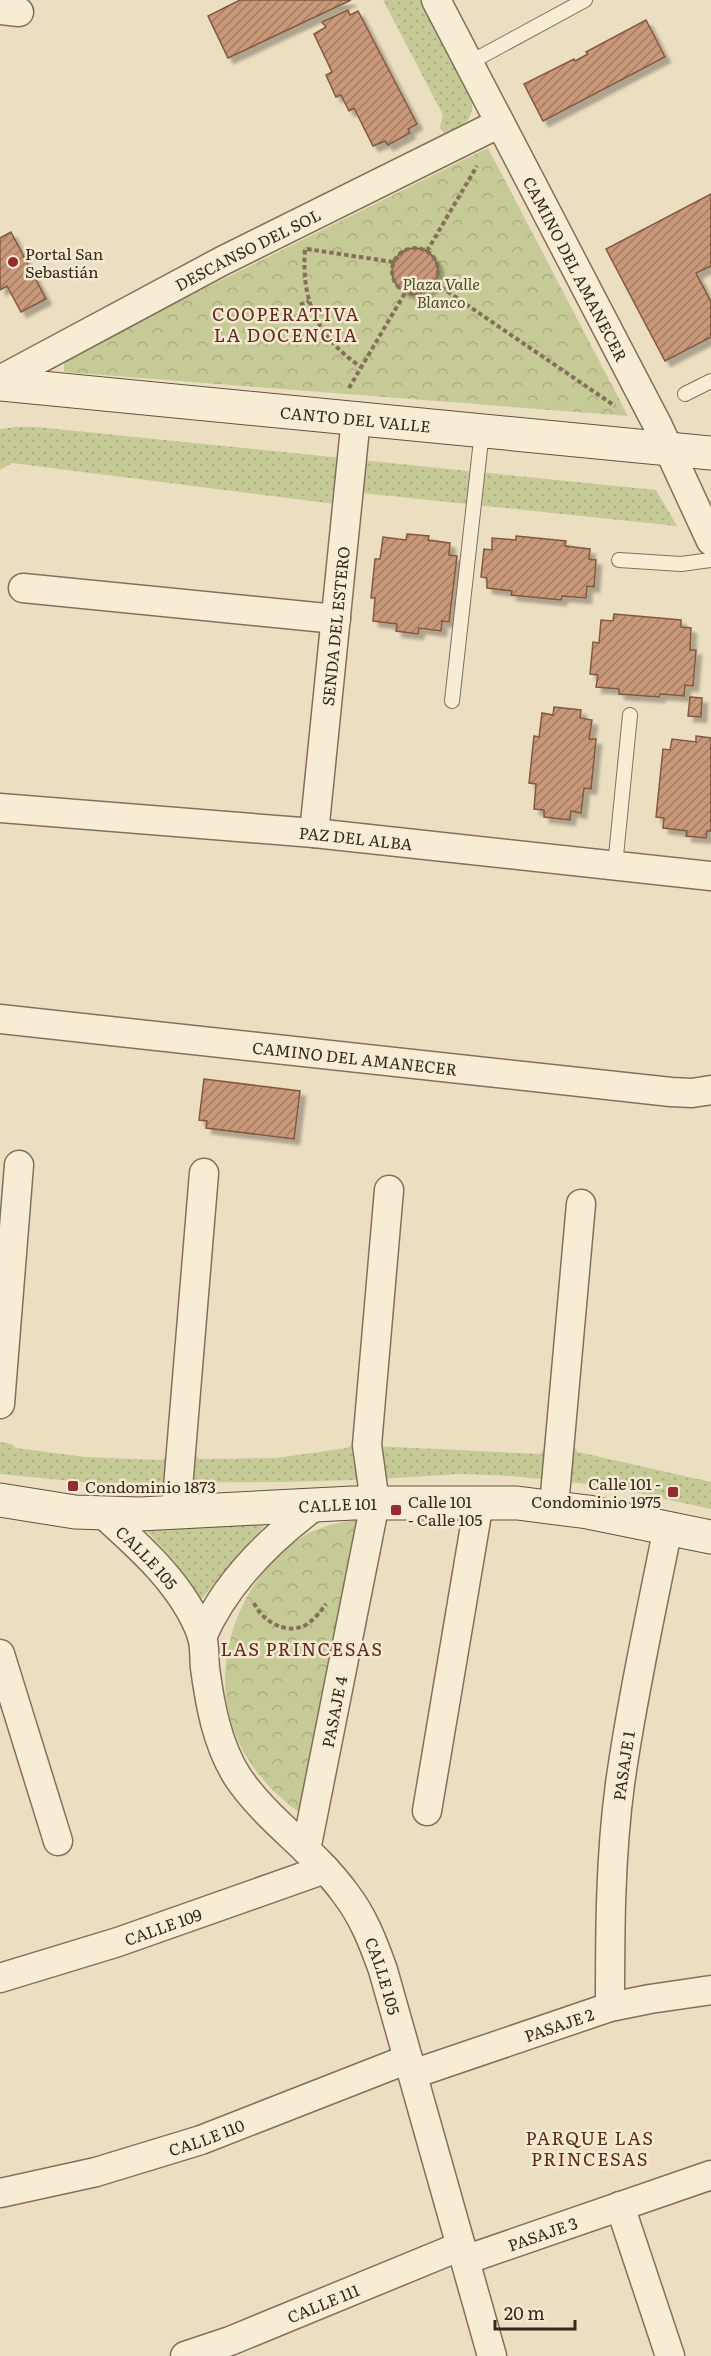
<svg xmlns="http://www.w3.org/2000/svg" width="711" height="2356" viewBox="0 0 711 2356" font-family="Literata,serif">
  <defs>
    <pattern id="grass-dots" width="8" height="8" patternUnits="userSpaceOnUse" patternTransform="scale(1.5)"><rect width="8" height="8" fill="#c5ca96"/><path d="M2 2h.1M6 6h.1" fill="none" stroke="#aaae81" stroke-width="1.8" stroke-linecap="round"/></pattern>
    <pattern id="park-crowns" width="20" height="18" patternUnits="userSpaceOnUse" patternTransform="scale(1.5)"><rect width="20" height="18" fill="#c5ca96"/><path d="M2 6a3 3 0 1 1 6 0M12 15a3 3 0 1 1 6 0" fill="none" stroke="#aaae81"/></pattern>
    <pattern id="building-hatch" width="6" height="6" patternUnits="userSpaceOnUse" patternTransform="scale(1.5)"><rect width="6" height="6" fill="#c99879"/><path d="M-1 1l2-2M0 6l6-6M5 7l2-2" fill="none" stroke="#a47c63"/></pattern>
    <filter id="shadow"><feDropShadow dx="5.5" dy="5.5" stdDeviation="1.5" flood-color="#0004"/></filter>
  </defs>
  <rect width="100%" height="100%" fill="#ecdec1"/>
  <g fill="url(#grass-dots)">
    <path d="M 383,0 L 423,0 L 471,95 C 476,121 464,125 445,135 L 440,127 L 443,115 Z"/>
    <path d="M 16,427 L 37,427 L 656,490 L 677,526 L 362,493 L 335,504 L 12,463 L 0,470 L 0,429 Z"/>
    <path d="M 0,1442 L 12,1444 L 16,1448 L 85,1457 L 162,1460 L 167,1455 L 196,1455 L 199,1459 L 276,1458 L 347,1448 L 352,1445 L 540,1454 L 546,1447 L 575,1448 L 578,1452 L 711,1482 L 711,1509 L 606,1486 L 511,1476 L 461,1474 L 381,1479 L 286,1482 L 92,1483 L 0,1474 Z"/>
    <path d="M 270,1519 L 201,1600 L 175,1562 L 145,1529 Z"/>
  </g>
  <g fill="url(#park-crowns)">
    <path d="M 488,148 L 628,416 L 64,372 L 64,358 Z"/>
    <path d="M 361,1519 L 306,1817 C 282,1801 261,1781 246,1756 C 203,1686 230,1591 293,1543 C 312,1528 338,1522 361,1519 Z"/>
  </g>
  <g fill="url(#building-hatch)" stroke="#835940" stroke-width="1.5" filter="url(#shadow)">
    <path d="M 240,0 L 351,0 L 228,58 L 208,16 Z"/>
    <path d="M 348,10 L 350,15 L 358,11 L 417,124 L 408,129 L 410,133 L 388,145 L 385,141 L 373,146 L 354,108 L 349,111 L 341,95 L 336,97 L 326,75 L 332,72 L 314,34 L 326,27 L 322,22 Z"/>
    <path d="M 646,20 L 665,57 L 543,121 L 524,84 L 574,59 L 575,61 L 588,54 L 586,52 Z"/>
    <path d="M 711,194 L 711,266 L 696,273 L 711,302 L 711,337 L 665,361 L 606,249 Z"/>
    <path d="M 11,232 L 46,299 L 21,312 L 7,286 L 0,290 L 0,238 Z"/>
    <circle cx="415" cy="271" r="23"/>
    <path d="M 407,534 L 429,536 L 428,540 L 450,543 L 449,555 L 457,556 L 449,622 L 442,621 L 441,631 L 419,628 L 418,634 L 396,631 L 397,624 L 373,621 L 375,598 L 371,598 L 375,559 L 380,559 L 383,537 L 406,540 Z"/>
    <path d="M 516,536 L 566,541 L 565,546 L 590,549 L 589,559 L 596,560 L 594,587 L 587,586 L 586,598 L 562,596 L 561,600 L 511,595 L 512,591 L 487,588 L 487,578 L 481,577 L 484,549 L 492,550 L 492,538 L 516,540 Z"/>
    <path d="M 614,614 L 681,620 L 681,627 L 691,628 L 690,650 L 696,650 L 693,686 L 685,685 L 684,696 L 660,694 L 659,697 L 619,694 L 619,689 L 596,687 L 598,675 L 590,674 L 593,642 L 599,643 L 601,620 L 613,621 Z"/>
    <path d="M 690,697 L 702,698 L 701,717 L 688,716 Z"/>
    <path d="M 554,707 L 581,710 L 580,718 L 592,720 L 589,739 L 596,739 L 591,789 L 584,788 L 581,813 L 571,811 L 570,820 L 544,817 L 544,810 L 534,809 L 536,784 L 529,783 L 534,736 L 539,737 L 542,713 L 553,715 Z"/>
    <path d="M 696,736 L 711,738 L 711,831 L 707,831 L 706,838 L 686,836 L 687,831 L 663,828 L 664,818 L 656,817 L 663,749 L 670,750 L 672,739 L 696,742 Z"/>
    <path d="M 204,1079 L 300,1091 L 294,1139 L 206,1128 L 207,1121 L 199,1120 Z"/>
  </g>
  <g fill="none" stroke-linecap="round" stroke-linejoin="round">
    <defs>
      <g id="lane">
        <path d="M 469,63 L 585,0"/>
        <path d="M 685,394 L 711,381"/>
        <path d="M 619,560 L 681,564 L 711,560"/>
        <path d="M 452,701 L 482,431"/>
        <path d="M 615,866 L 630,715"/>
      </g>
      <g id="street">
        <path id="s1" d="M 436,0 L 658,426 L 711,541"/>
        <path d="M 0,10 L 19,12"/>
        <path id="s2" d="M 0,380 L 222,261 L 500,123"/>
        <path d="M 23,588 L 336,619"/>
        <path id="s3" d="M 0,808 L 314,833 L 711,876"/>
        <path id="s4" d="M 314,833 L 356,418"/>
        <path id="s5" d="M 0,1019 L 671,1092 L 692,1093 L 711,1090"/>
        <path d="M 0,1404 L 19,1165"/>
        <path d="M 554,1506 L 581,1204"/>
        <path d="M 176,1512 L 204,1173"/>
        <path id="s6" d="M 103,1514 C 140,1547 185,1587 202,1636 C 205,1646 204,1658 205,1668 C 210,1705 217,1744 237,1776 C 266,1820 314,1850 345,1893 C 363,1916 373,1942 383,1970 L 492,2356"/>
        <path d="M 202,1637 C 225,1583 269,1540 316,1505"/>
        <path d="M 0,1654 L 58,1841"/>
        <path d="M 427,1811 L 479,1502"/>
        <path id="s7" d="M 306,1850 L 375,1503 L 367,1445 L 389,1190"/>
        <path id="s8" d="M 0,1978 L 118,1942 L 325,1869"/>
        <path id="s9" d="M 610,2007 C 610,1933 610,1858 620,1784 C 632,1698 651,1613 668,1527"/>
        <path id="s10" d="M 413,2074 L 610,2007 L 650,1999 L 711,1990"/>
        <path id="s11" d="M 0,2193 L 96,2172 L 201,2140 L 408,2059"/>
        <path d="M 620,2206 L 670,2356"/>
        <path id="s12" d="M 465,2260 L 711,2175"/>
        <path id="s13" d="M 185,2356 L 230,2341 L 461,2246"/>
      </g>
      <g id="secondary">
        <path id="s14" d="M 0,384 L 711,453"/>
        <path id="s15" d="M 0,1500 L 75,1512 L 140,1514 L 353,1503 L 517,1503 L 588,1512 L 711,1537"/>
      </g>
    </defs>
    <use href="#lane" stroke="#856f5a" stroke-width="16"/>
    <use href="#street" stroke="#856f5a" stroke-width="31"/>
    <use href="#secondary" stroke="#67513d" stroke-width="35"/>
    <g stroke="#856f5a" stroke-width="4" stroke-dasharray="4.5 3" stroke-linecap="butt">
      <circle cx="415" cy="271" r="23"/>
      <path d="M 307,249 L 393,262"/>
      <path d="M 305,250 C 301,301 318,338 361,367"/>
      <path d="M 427,251 L 477,166"/>
      <path d="M 435,283 L 615,406"/>
      <path d="M 300,305 L 309,301"/>
      <path d="M 349,388 L 405,293"/>
      <path d="M 254,1603 C 262,1620 282,1633 301,1627 C 311,1624 320,1612 326,1604"/>
    </g>
    <use href="#lane" stroke="#f7ecd4" stroke-width="14"/>
    <use href="#street" stroke="#f7ecd4" stroke-width="28"/>
    <use href="#secondary" stroke="#f7ecd4" stroke-width="33"/>
  </g>
  <g fill="#922c30" stroke="#f4e9d1" stroke-width="2">
    <circle cx="13" cy="262" r="6"/>
    <rect x="67" y="1480" width="12" height="12" rx="3"/>
    <rect x="667" y="1486" width="12" height="12" rx="3"/>
    <rect x="390" y="1504" width="12" height="12" rx="3"/>
  </g>
  <g text-anchor="middle" dominant-baseline="central" stroke-width="5" stroke-linejoin="round" paint-order="stroke">
    <g font-size="16" fill="#35281d" stroke="#f4e9d1">
      <text stroke="none"><textPath href="#s2" startOffset="280">DESCANSO DEL SOL</textPath></text>
      <text stroke="none"><textPath href="#s1" startOffset="303">CAMINO DEL AMANECER</textPath></text>
      <text stroke="none"><textPath href="#s14" startOffset="357">CANTO DEL VALLE</textPath></text>
      <text stroke="none"><textPath href="#s4" startOffset="208">SENDA DEL ESTERO</textPath></text>
      <text stroke="none"><textPath href="#s3" startOffset="357">PAZ DEL ALBA</textPath></text>
      <text stroke="none"><textPath href="#s5" startOffset="357">CAMINO DEL AMANECER</textPath></text>
      <text stroke="none"><textPath href="#s15" startOffset="339">CALLE 101</textPath></text>
      <text stroke="none"><textPath href="#s6" startOffset="62">CALLE 105</textPath></text>
      <text stroke="none"><textPath href="#s7" startOffset="141">PASAJE 4</textPath></text>
      <text stroke="none"><textPath href="#s9" startOffset="242">PASAJE 1</textPath></text>
      <text stroke="none"><textPath href="#s8" startOffset="171">CALLE 109</textPath></text>
      <text stroke="none"><textPath href="#s6" startOffset="556">CALLE 105</textPath></text>
      <text stroke="none"><textPath href="#s10" startOffset="154">PASAJE 2</textPath></text>
      <text stroke="none"><textPath href="#s11" startOffset="214">CALLE 110</textPath></text>
      <text stroke="none"><textPath href="#s12" startOffset="82">PASAJE 3</textPath></text>
      <text stroke="none"><textPath href="#s13" startOffset="148">CALLE 111</textPath></text>
    </g>
    <g font-size="16" fill="#35281d" stroke="#f4e9d1" text-anchor="start">
      <text x="25" y="253">Portal San<tspan x="25" dy="18">Sebastián</tspan></text>
      <text x="661" y="1483" text-anchor="end">Calle 101 -<tspan x="661" dy="18">Condominio 1975</tspan></text>
      <text x="85" y="1486">Condominio 1873</text>
      <text x="408" y="1501">Calle 101<tspan x="408" dy="18">- Calle 105</tspan></text>
    </g>
    <g font-size="16" font-style="italic" fill="#475125" stroke="#f4e9d1">
      <text x="441" y="283">Plaza Valle<tspan x="441" dy="18">Blanco</tspan></text>
    </g>
    <g font-size="18" letter-spacing="1.5" fill="#602a1e" stroke="#f4e9d1">
      <text x="286" y="313">COOPERATIVA<tspan x="286" dy="21">LA DOCENCIA</tspan></text>
      <text x="302" y="1648">LAS PRINCESAS</text>
      <text x="590" y="2137">PARQUE LAS<tspan x="590" dy="21">PRINCESAS</tspan></text>
    </g>
  </g>
  <path d="M495 2320v9h80v-9" fill="none" stroke="#35281d" stroke-width="3"/>
  <text x="504" y="2320" font-size="18" fill="#35281d" stroke="#f4e9d1" stroke-width="4.5" paint-order="stroke">20 m</text>
</svg>
